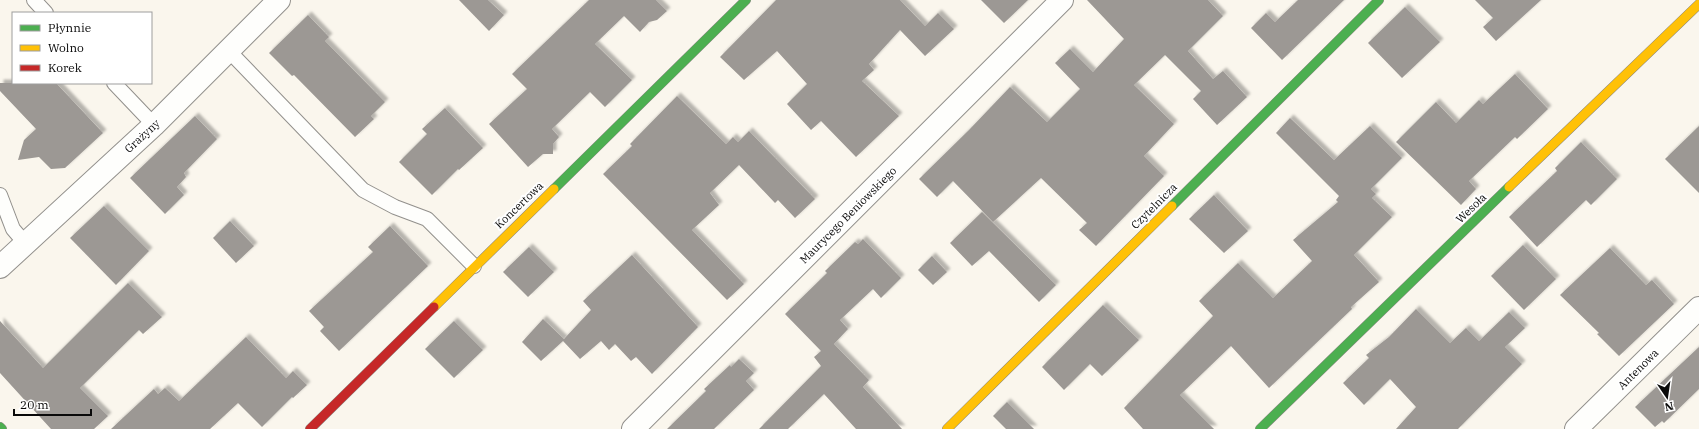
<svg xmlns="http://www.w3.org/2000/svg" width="1699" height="429" viewBox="0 0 1699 429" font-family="'IBM Plex Serif',serif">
  <defs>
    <filter id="shadow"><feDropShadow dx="3.5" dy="-3.5" stdDeviation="1" flood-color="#0004"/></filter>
  </defs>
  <rect width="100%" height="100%" fill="#faf6ed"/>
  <g fill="#9c9894" filter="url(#shadow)">
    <path d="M 459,0 L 488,0 L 504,15 L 489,31 Z"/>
    <path d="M 589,0 L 656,0 L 667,11 L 657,20 L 649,22 L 640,32 L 624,16 L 595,44 L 632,80 L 605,107 L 590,92 L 552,129 L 559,137 L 553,144 L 553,154 L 543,154 L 528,167 L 489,124 L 527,89 L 512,74 Z"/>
    <path d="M 776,0 L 900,0 L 925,26 L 938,13 L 954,29 L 925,56 L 900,30 L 869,64 L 874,70 L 862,81 L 899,116 L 856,157 L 821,121 L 811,130 L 787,104 L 807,84 L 777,51 L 744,80 L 720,57 Z"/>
    <path d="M 981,0 L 1028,0 L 1004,23 Z"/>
    <path d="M 1087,0 L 1208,0 L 1223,16 L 1188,51 L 1213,79 L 1223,71 L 1247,97 L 1217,125 L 1193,99 L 1201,91 L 1165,55 L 1134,85 L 1174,124 L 1144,156 L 1164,176 L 1096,246 L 1079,230 L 1087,223 L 1041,178 L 993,222 L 953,181 L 937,197 L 919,179 L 969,130 L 1010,87 L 1047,122 L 1080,89 L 1055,63 L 1070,49 L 1093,72 L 1124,39 Z"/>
    <path d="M 1298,0 L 1344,0 L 1282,60 L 1251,28 L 1266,13 L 1275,22 Z"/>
    <path d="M 1475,0 L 1541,0 L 1496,41 L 1483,27 L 1493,18 Z"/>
    <path d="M 1405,7 L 1440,42 L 1402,78 L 1368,43 Z"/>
    <path d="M 308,15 L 329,37 L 325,41 L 385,102 L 371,116 L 374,119 L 355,137 L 294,75 L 292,76 L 269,53 Z"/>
    <path d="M 1515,74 L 1548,109 L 1517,139 L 1515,137 L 1469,181 L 1476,189 L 1461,205 L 1396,142 L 1436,102 L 1456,123 L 1479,100 L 1483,104 Z"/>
    <path d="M 0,83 L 56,83 L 103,133 L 65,168 L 51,169 L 39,157 L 18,160 L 24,140 L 36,129 L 0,91 Z"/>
    <path d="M 677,96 L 726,144 L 733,137 L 738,142 L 749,131 L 815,199 L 795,218 L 778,200 L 775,203 L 739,165 L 710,193 L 719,205 L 692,230 L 744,284 L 727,300 L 603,174 L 632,146 L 630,144 Z"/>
    <path d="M 445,108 L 483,148 L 459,170 L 458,169 L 432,195 L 399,162 L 427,134 L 422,129 Z"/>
    <path d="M 195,116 L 217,139 L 184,173 L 186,177 L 177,187 L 184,195 L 165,214 L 130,178 Z"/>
    <path d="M 1290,118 L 1334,160 L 1370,126 L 1402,158 L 1371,189 L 1376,194 L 1372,198 L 1392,217 L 1354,255 L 1379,282 L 1351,307 L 1352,309 L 1269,388 L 1231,346 L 1180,395 L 1214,429 L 1143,429 L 1124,408 L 1213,316 L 1199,301 L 1238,263 L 1273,298 L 1312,261 L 1293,240 L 1338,202 L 1336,200 L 1339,196 L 1276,133 Z"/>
    <path d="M 1699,126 L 1699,193 L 1665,159 Z"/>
    <path d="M 1581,142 L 1617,179 L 1591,205 L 1586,200 L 1537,247 L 1509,217 L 1557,171 L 1555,168 Z"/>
    <path d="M 1214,195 L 1248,231 L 1224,253 L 1189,219 Z"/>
    <path d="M 104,206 L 149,251 L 116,285 L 70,238 Z"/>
    <path d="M 982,212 L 1056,285 L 1039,302 L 989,251 L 972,266 L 950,243 Z"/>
    <path d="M 230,221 L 254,246 L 236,263 L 213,238 Z"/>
    <path d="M 390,226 L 428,266 L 339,351 L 320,331 L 324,327 L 309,311 L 373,252 L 368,247 Z"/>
    <path d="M 863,239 L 901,278 L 881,298 L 873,289 L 840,320 L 848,329 L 834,344 L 869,380 L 863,387 L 902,429 L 856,429 L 824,394 L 788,429 L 759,429 L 821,366 L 814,357 L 821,351 L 785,314 L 827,273 L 825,271 L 855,242 L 858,244 Z"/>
    <path d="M 1523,245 L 1556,279 L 1524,310 L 1491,276 Z"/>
    <path d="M 529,247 L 554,272 L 528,297 L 503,272 Z"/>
    <path d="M 1610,248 L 1646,285 L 1652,280 L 1674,304 L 1619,356 L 1597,334 L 1599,333 L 1560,295 Z"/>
    <path d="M 632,255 L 698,327 L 652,374 L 636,357 L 631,361 L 615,344 L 609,350 L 601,341 L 580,359 L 563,341 L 541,361 L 522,342 L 543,319 L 564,339 L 591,310 L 583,301 Z"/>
    <path d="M 932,256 L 947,272 L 933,285 L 918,270 Z"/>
    <path d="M 128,283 L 162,317 L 143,334 L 139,330 L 80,388 L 108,416 L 94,429 L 51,429 L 0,373 L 0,321 L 43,368 Z"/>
    <path d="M 1103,305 L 1139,340 L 1102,376 L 1090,364 L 1064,390 L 1042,367 Z"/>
    <path d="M 1416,309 L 1450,343 L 1466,328 L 1479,341 L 1509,312 L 1525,328 L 1505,347 L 1522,364 L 1458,429 L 1396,429 L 1416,407 L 1390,379 L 1364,405 L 1343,383 L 1369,358 L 1366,355 L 1389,337 Z"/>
    <path d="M 454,321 L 483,350 L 454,378 L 425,349 Z"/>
    <path d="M 246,337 L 286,378 L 293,371 L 307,385 L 293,398 L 292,397 L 262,427 L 238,403 L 210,429 L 111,429 L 154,389 L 158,394 L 165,388 L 179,401 Z"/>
    <path d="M 1699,347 L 1699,389 L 1664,423 L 1662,421 L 1655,427 L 1635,407 Z"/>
    <path d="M 739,359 L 754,373 L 746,381 L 754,390 L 714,429 L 667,429 L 706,391 L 704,389 L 730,365 L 731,367 Z"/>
    <path d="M 1007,402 L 1034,429 L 1006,429 L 993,416 Z"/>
  </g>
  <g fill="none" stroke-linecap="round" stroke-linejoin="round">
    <defs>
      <g id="lane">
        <path d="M 34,0 L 46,13"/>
        <path d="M 228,50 L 363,190 L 395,207 L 427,219 L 474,266"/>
        <path d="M 114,83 L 154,125"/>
        <path d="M 0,195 L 13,229 L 25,243"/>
      </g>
      <g id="street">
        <path d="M 0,267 L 154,125 L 279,0"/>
        <path d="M 633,429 L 1062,0"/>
        <path d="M 1576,429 L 1699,308"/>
      </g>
      <g id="fast">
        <path d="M 554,189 L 746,0"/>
        <path d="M 1172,206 L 1379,0"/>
        <path d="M 0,427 L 2,429"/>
        <path d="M 1260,429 L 1509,187"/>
      </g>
      <g id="slow">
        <path d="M 1509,187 L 1699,4"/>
        <path d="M 434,307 L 554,189"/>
        <path d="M 947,429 L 1172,206"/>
      </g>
      <path id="jam" d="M 310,429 L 434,307"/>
    </defs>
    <use href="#lane" stroke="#92908c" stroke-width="16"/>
    <use href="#street" stroke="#92908c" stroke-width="24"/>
    <use href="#fast" stroke="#898783" stroke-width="10"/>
    <use href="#slow" stroke="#898783" stroke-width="10"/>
    <use href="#jam" stroke="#898783" stroke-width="10"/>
    <use href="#lane" stroke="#fefefc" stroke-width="14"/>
    <use href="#street" stroke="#fefefc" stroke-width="22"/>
    <use href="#fast" stroke="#4caf50" stroke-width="9"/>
    <use href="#slow" stroke="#ffc107" stroke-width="9"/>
    <use href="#jam" stroke="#c62828" stroke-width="9"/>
  </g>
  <g text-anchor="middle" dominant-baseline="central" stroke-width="4" stroke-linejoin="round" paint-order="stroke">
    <g font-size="11" fill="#0a0a0a" stroke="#fff">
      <text transform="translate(142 136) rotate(-43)">Grażyny</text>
      <text transform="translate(519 205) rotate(-44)">Koncertowa</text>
      <text transform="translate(1154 206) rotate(-45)">Czytelnicza</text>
      <text transform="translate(1471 208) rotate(-44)">Wesoła</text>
      <text transform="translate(848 215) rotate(-45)">Maurycego Beniowskiego</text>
      <text transform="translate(1638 369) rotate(-45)">Antenowa</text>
    </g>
  </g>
  <rect x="12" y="12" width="140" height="72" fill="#ffffff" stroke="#9d9d9d"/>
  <rect x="20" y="25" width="20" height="6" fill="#4caf50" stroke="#9d9d9d"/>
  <text x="48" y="32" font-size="12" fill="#0a0a0a">Płynnie</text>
  <rect x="20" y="45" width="20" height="6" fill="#ffc107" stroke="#9d9d9d"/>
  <text x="48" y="52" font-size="12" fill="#0a0a0a">Wolno</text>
  <rect x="20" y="65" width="20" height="6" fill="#c62828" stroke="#9d9d9d"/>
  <text x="48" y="72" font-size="12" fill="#0a0a0a">Korek</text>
  <g transform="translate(1667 397) rotate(167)" stroke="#ffffff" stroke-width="3" paint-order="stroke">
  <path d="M0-3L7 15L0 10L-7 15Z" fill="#0a0a0a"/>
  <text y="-6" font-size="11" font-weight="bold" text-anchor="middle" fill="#0a0a0a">N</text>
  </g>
  <path d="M14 409v6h77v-6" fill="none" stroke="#0a0a0a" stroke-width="2"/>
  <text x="20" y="409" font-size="12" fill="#0a0a0a" stroke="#ffffff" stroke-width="3" paint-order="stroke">20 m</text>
</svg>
